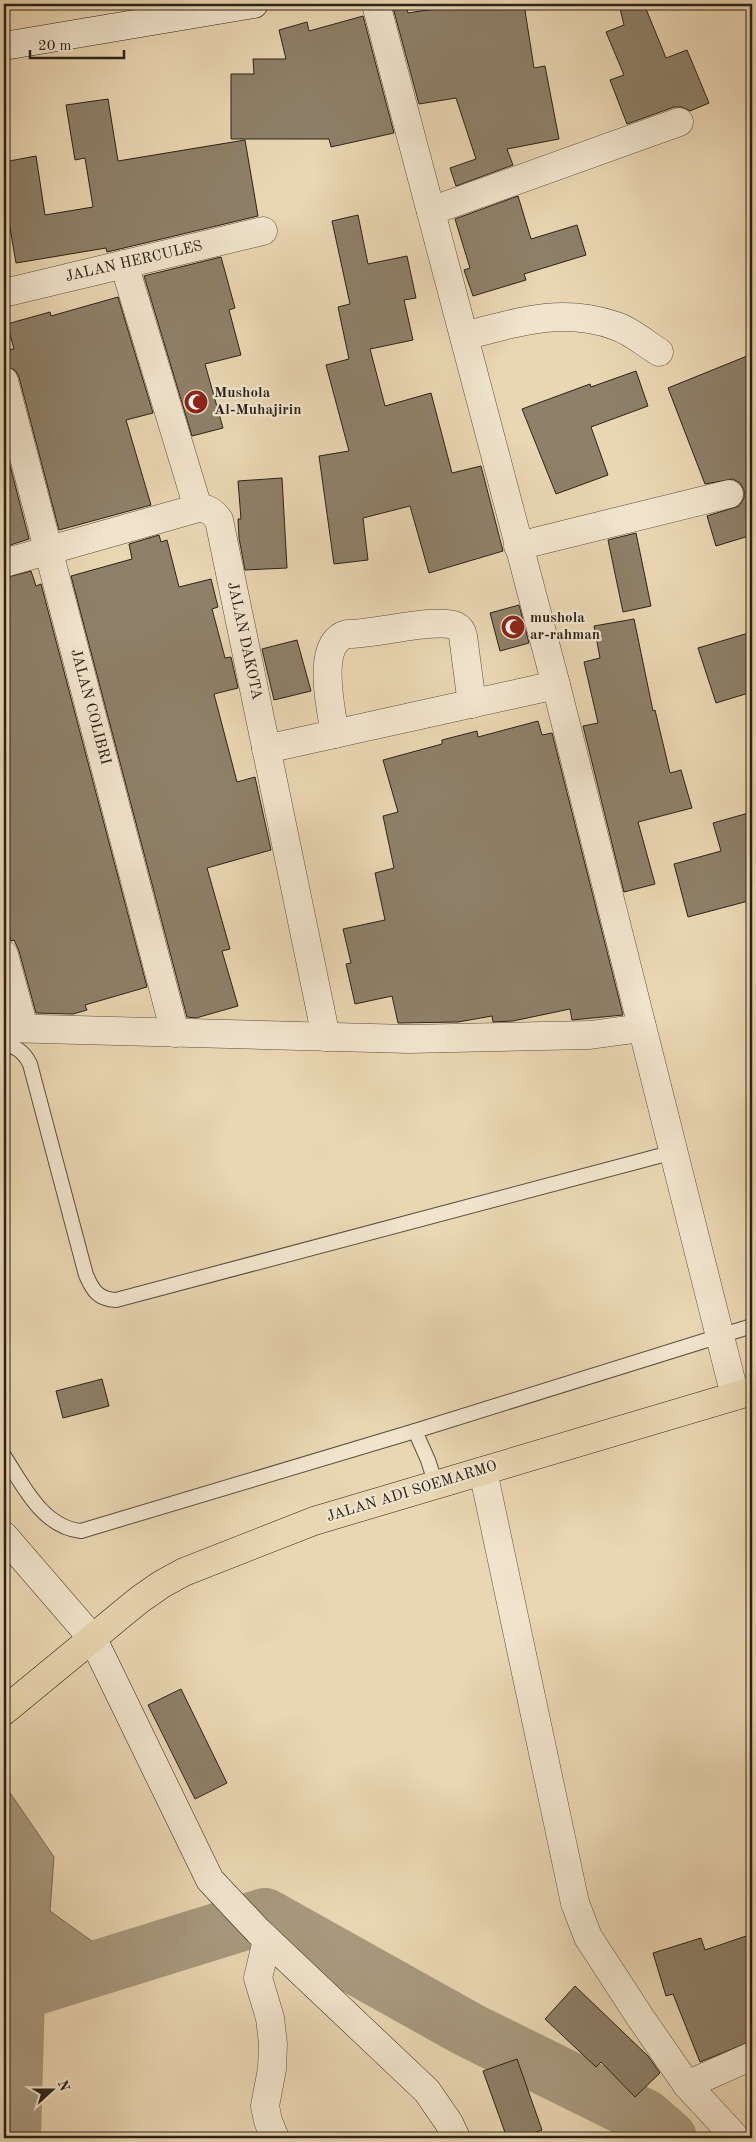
<svg xmlns="http://www.w3.org/2000/svg" width="756" height="2142" viewBox="0 0 756 2142" font-family="'Old Standard TT',serif">
  <rect width="100%" height="100%" fill="#e9d6b2"/>
  <filter id="stains"><feTurbulence type="fractalNoise" baseFrequency=".004" numOctaves="4"/><feColorMatrix values="0 0 0 0 .2 0 0 0 0 .09 0 0 0 0 .02 0 0 0 .5 -.17"/></filter>
  <radialGradient id="worn" r=".72"><stop offset=".6" stop-color="#630" stop-opacity="0"/><stop offset="1" stop-color="#630" stop-opacity=".3"/></radialGradient>
  <path fill="#a8997e" stroke="#766956" d="M 4,1784 L 54,1857 L 50,1911 L 121,1962 L 122,1974 L 4,1996 Z"/>
  <g fill="none" stroke-linecap="round" stroke-linejoin="round">
    <g stroke="#a8997e" stroke-width="56">
      <path d="M 4,1961 L 17,1993 L 13,2138"/>
      <path d="M 17,1993 L 265,1916 L 469,2030 L 645,2117 L 669,2138"/>
    </g>
  </g>
  <g fill="#8e8069" stroke="#2b2219">
    <path d="M 392,4 L 406,4 L 408,13 L 467,4 L 524,4 L 534,68 L 545,66 L 559,139 L 507,149 L 513,165 L 456,186 L 450,168 L 476,159 L 456,98 L 419,104 Z"/>
    <path d="M 619,4 L 644,4 L 666,58 L 687,50 L 709,103 L 690,111 L 682,107 L 674,107 L 627,124 L 610,80 L 624,75 L 606,32 L 624,25 Z"/>
    <path d="M 363,16 L 394,133 L 331,147 L 329,139 L 231,139 L 231,74 L 254,74 L 253,59 L 286,59 L 279,30 L 307,22 L 309,31 Z"/>
    <path d="M 108,99 L 118,161 L 245,140 L 258,216 L 107,252 L 106,248 L 16,263 L 8,216 L 4,216 L 4,162 L 36,156 L 45,215 L 93,207 L 85,158 L 75,160 L 66,105 Z"/>
    <path d="M 518,196 L 531,239 L 577,225 L 586,255 L 524,274 L 526,280 L 473,296 L 464,270 L 470,268 L 455,219 Z"/>
    <path d="M 358,215 L 368,264 L 407,256 L 416,298 L 404,300 L 413,340 L 370,349 L 385,406 L 431,393 L 452,473 L 481,466 L 503,551 L 429,573 L 410,506 L 363,518 L 368,560 L 334,564 L 319,456 L 349,451 L 326,365 L 349,359 L 338,307 L 350,304 L 332,221 Z"/>
    <path d="M 221,257 L 235,308 L 229,310 L 241,355 L 205,364 L 223,428 L 192,436 L 144,276 Z"/>
    <path d="M 118,297 L 153,413 L 126,420 L 151,505 L 59,530 L 19,377 L 15,370 L 4,366 L 4,350 L 14,349 L 7,324 L 50,312 L 51,316 Z"/>
    <path d="M 752,354 L 752,535 L 716,546 L 707,516 L 739,506 L 744,498 L 744,490 L 740,483 L 733,479 L 705,484 L 668,388 Z"/>
    <path d="M 636,371 L 648,406 L 591,427 L 608,475 L 556,494 L 522,409 L 590,384 L 591,387 Z"/>
    <path d="M 4,442 L 29,539 L 4,547 Z"/>
    <path d="M 282,478 L 287,568 L 245,570 L 239,538 L 238,519 L 241,519 L 238,481 Z"/>
    <path d="M 636,533 L 651,606 L 623,612 L 608,540 Z"/>
    <path d="M 159,535 L 161,542 L 167,540 L 179,587 L 211,579 L 218,607 L 212,609 L 225,658 L 231,657 L 238,688 L 214,694 L 237,782 L 255,777 L 271,850 L 207,868 L 230,949 L 222,951 L 238,1006 L 196,1018 L 187,1017 L 71,576 L 132,559 L 129,544 Z"/>
    <path d="M 31,571 L 36,586 L 41,584 L 147,987 L 85,1005 L 87,1010 L 73,1014 L 36,1013 L 19,951 L 14,940 L 11,941 L 4,917 L 4,578 Z"/>
    <path d="M 519,605 L 529,643 L 500,651 L 490,613 Z"/>
    <path d="M 634,619 L 653,711 L 655,710 L 670,773 L 681,770 L 692,808 L 638,822 L 655,884 L 624,892 L 583,726 L 598,723 L 584,662 L 600,658 L 594,626 Z"/>
    <path d="M 752,632 L 752,692 L 716,703 L 698,648 Z"/>
    <path d="M 297,640 L 311,691 L 274,700 L 262,649 Z"/>
    <path d="M 538,721 L 542,735 L 552,733 L 623,1015 L 572,1020 L 570,1009 L 513,1021 L 493,1022 L 492,1016 L 458,1022 L 398,1023 L 392,996 L 355,1004 L 346,964 L 351,963 L 343,929 L 385,920 L 375,873 L 394,868 L 383,816 L 398,812 L 383,760 L 442,744 L 442,740 L 477,731 L 478,737 Z"/>
    <path d="M 752,812 L 752,900 L 688,917 L 674,864 L 721,851 L 713,823 Z"/>
    <path d="M 102,1379 L 109,1406 L 63,1418 L 56,1391 Z"/>
    <path d="M 181,1689 L 227,1783 L 195,1799 L 148,1705 Z"/>
    <path d="M 752,1934 L 752,2041 L 700,2062 L 673,1994 L 666,1996 L 653,1953 L 701,1938 L 705,1950 Z"/>
    <path d="M 575,1986 L 648,2056 L 660,2073 L 635,2097 L 601,2062 L 596,2067 L 545,2019 Z"/>
    <path d="M 517,2059 L 542,2130 L 519,2138 L 507,2138 L 483,2071 Z"/>
  </g>
  <g fill="none" stroke-linecap="round" stroke-linejoin="round">
    <defs>
      <g id="service">
        <path d="M 4,1044 C 17,1047 24,1052 30,1064 L 86,1275 C 93,1291 98,1299 116,1300 L 674,1152"/>
        <path d="M 415,1431 L 428,1460 L 436,1485"/>
        <path d="M 4,1456 C 23,1485 42,1527 81,1531 L 415,1431 L 752,1326"/>
      </g>
      <g id="minor">
        <path d="M 376,4 L 556,685 L 735,1396"/>
        <path d="M 431,211 L 679,122"/>
        <path d="M 124,264 L 198,508 C 208,508 213,512 219,520 L 326,1037"/>
        <path d="M 4,293 L 263,231"/>
        <path d="M 464,336 C 517,322 562,307 616,326 C 631,331 646,344 659,352"/>
        <path d="M 4,381 L 175,1033"/>
        <path d="M 518,546 L 729,494"/>
        <path d="M 4,563 L 198,508"/>
        <path d="M 335,734 C 331,709 315,643 347,634 C 373,635 436,617 456,626 C 460,628 462,631 463,636 L 472,704"/>
        <path d="M 266,749 L 556,685"/>
        <path d="M 4,955 L 24,1028"/>
        <path d="M 4,1028 L 408,1039 L 590,1035 L 642,1028"/>
        <path d="M 483,1471 L 575,1903 L 588,1937 L 640,2017 L 687,2085 L 736,2138"/>
        <path d="M 267,1940 L 258,1978 L 270,2018 L 273,2044 L 272,2069 L 265,2106 L 268,2121 L 275,2138"/>
        <path d="M 687,2085 L 752,2056"/>
      </g>
      <g id="secondary">
        <path d="M 4,46 L 254,4"/>
        <path d="M 4,1536 L 93,1639 L 210,1880 L 258,1931 L 427,2091 L 449,2123 L 456,2138"/>
      </g>
      <path id="trunk" d="M 4,1711 L 139,1600 L 162,1584 L 184,1572 L 314,1521 L 752,1391"/>
    </defs>
    <use href="#service" stroke="#5a4f3f" stroke-width="16"/>
    <use href="#minor" stroke="#5a4f3f" stroke-width="29"/>
    <use href="#secondary" stroke="#2b2219" stroke-width="29"/>
    <use href="#trunk" stroke="#2b2219" stroke-width="29"/>
    <use href="#service" stroke="#f1e4cd" stroke-width="14"/>
    <use href="#minor" stroke="#f1e4cd" stroke-width="28"/>
    <use href="#secondary" stroke="#f1e4cd" stroke-width="28"/>
    <use href="#trunk" stroke="#e9d6b2" stroke-width="28"/>
  </g>
  <defs>
    <symbol id="mosque-disc" viewBox="-11 -11 22 22"><circle r="9.5" fill="#8f2418" stroke="#f1e4cd"/><path d="M3.5-4.9A6 6 0 1 0 3.5 4.9A5 5 0 1 1 3.5-4.9Z" fill="#fff"/></symbol>
  </defs>
  <g fill-rule="evenodd">
    <use href="#mosque-disc" x="182" y="388" width="28" height="28"/>
    <use href="#mosque-disc" x="499" y="613" width="28" height="28"/>
  </g>
  <g text-anchor="middle" dominant-baseline="central" stroke-width="4.5" stroke-linejoin="round" paint-order="stroke">
    <g font-size="15" fill="#2b2219" stroke="#f1e4cd">
      <text transform="translate(134 262) rotate(-13)">JALAN HERCULES</text>
      <text transform="translate(244 641) rotate(78)">JALAN DAKOTA</text>
      <text transform="translate(90 707) rotate(75)">JALAN COLIBRI</text>
      <text transform="translate(412 1492) rotate(-17)">JALAN ADI SOEMARMO</text>
    </g>
    <g font-size="15" font-weight="bold" fill="#2b2219" stroke="#f1e4cd" text-anchor="start">
      <text x="214" y="393">Mushola<tspan x="214" dy="17">Al-Muhajirin</tspan></text>
      <text x="530" y="618">mushola<tspan x="530" dy="17">ar-rahman</tspan></text>
    </g>
  </g>
  <rect width="756" height="2142" fill="none" stroke="#e9d6b2" stroke-width="20"/>
  <rect x="5" y="5" width="746" height="2132" fill="none" stroke="#2b2219" stroke-width="2.5"/>
  <rect x="10" y="10" width="736" height="2122" fill="none" stroke="#2b2219"/>
  <g transform="translate(52 2090) rotate(69)" stroke="#f1e4cd" stroke-width="4" paint-order="stroke">
  <path d="M0-4L9 19L0 12L-9 19Z" fill="#2b2219"/>
  <text y="-8" font-size="14" font-weight="bold" text-anchor="middle" fill="#2b2219">N</text>
  </g>
  <path d="M30 50v8h94v-8" fill="none" stroke="#2b2219" stroke-width="2.5"/>
  <text x="38" y="50" font-size="15" fill="#2b2219" stroke="#f1e4cd" stroke-width="4" paint-order="stroke">20 m</text>
  <rect width="100%" height="100%" filter="url(#stains)"/>
  <rect width="100%" height="100%" fill="url(#worn)"/>
</svg>
